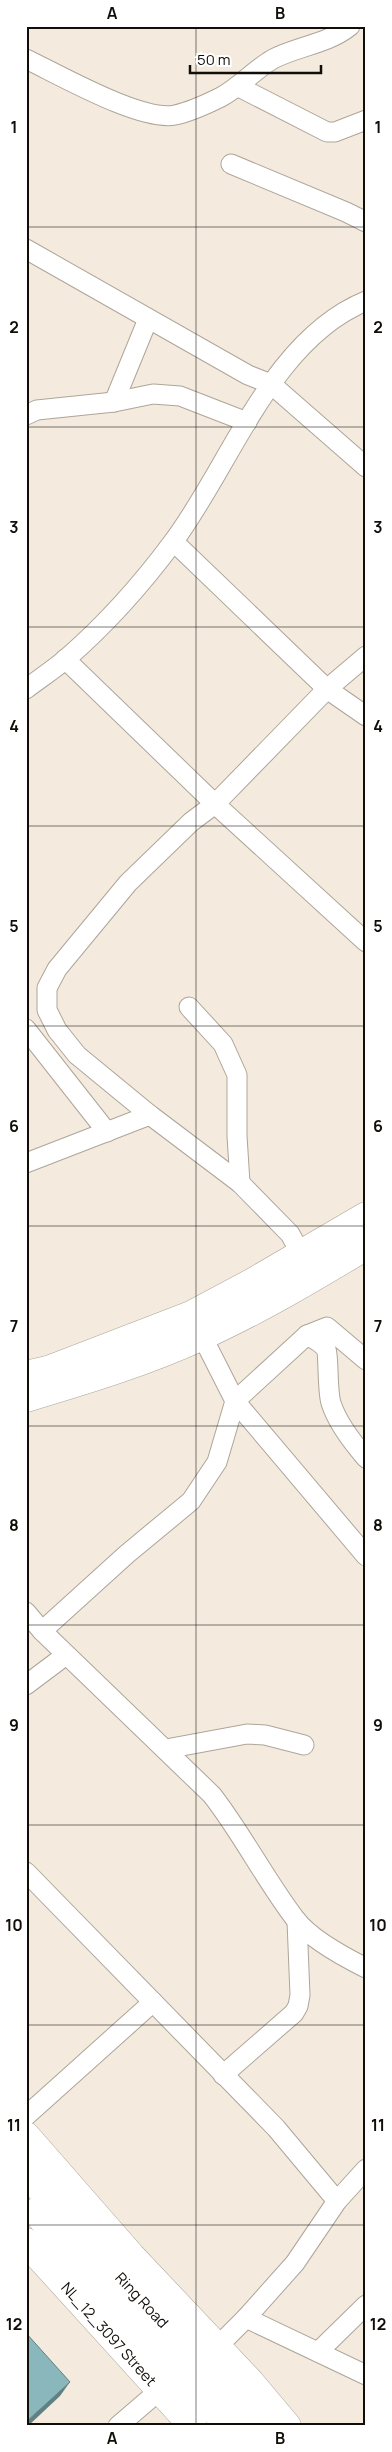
<svg xmlns="http://www.w3.org/2000/svg" width="392" height="2452" viewBox="0 0 392 2452" font-family="Manrope,sans-serif">
  <rect width="100%" height="100%" fill="#f4ebde"/>
  <g fill="none" stroke-linecap="round" stroke-linejoin="round">
    <defs>
      <g id="minor">
        <path d="M 26,59 C 58,74 141,122 175,115 C 189,112 207,104 221,97 C 240,87 254,70 273,59 C 298,46 328,44 350,26"/>
        <path d="M 237,86 L 327,132 L 335,132 L 366,120"/>
        <path d="M 231,164 L 346,212 L 366,222"/>
        <path d="M 26,249 L 248,375 L 271,384 L 366,467"/>
        <path d="M 114,402 L 148,319"/>
        <path d="M 26,415 L 37,410 L 114,402 L 153,394 L 180,396 L 247,422"/>
        <path d="M 174,542 L 327,689 L 366,716"/>
        <path d="M 65,659 L 215,804 L 366,942"/>
        <path d="M 26,689 C 39,679 53,670 66,659 C 105,625 142,584 173,542 C 231,465 271,340 366,301"/>
        <path d="M 189,1007 L 223,1044 L 237,1075 L 237,1136 L 240,1183"/>
        <path d="M 26,1029 L 107,1132"/>
        <path d="M 26,1163 L 150,1115"/>
        <path d="M 301,1254 L 290,1234 L 240,1183 L 150,1115 L 77,1055 L 57,1030 L 47,1010 L 47,988 L 57,969 L 128,883 L 191,822 L 215,804 L 327,689 L 366,656"/>
        <path d="M 307,1335 C 314,1339 322,1343 326,1349 C 329,1355 327,1390 331,1403 C 337,1422 353,1443 366,1458"/>
        <path d="M 366,1360 L 327,1327 L 307,1335 L 235,1401 L 366,1556"/>
        <path d="M 26,1612 L 42,1631 L 212,1795 C 243,1835 266,1881 296,1920 C 311,1939 344,1957 366,1968"/>
        <path d="M 42,1631 L 127,1554 L 191,1501 L 217,1462 L 235,1401 L 202,1336"/>
        <path d="M 26,1685 L 66,1655"/>
        <path d="M 166,1749 L 247,1734 L 265,1735 L 304,1745"/>
        <path d="M 26,1872 L 276,2128 L 337,2201"/>
        <path d="M 223,2075 L 294,2013 L 298,2006 L 300,1995 L 297,1921"/>
        <path d="M 26,2116 L 153,2002"/>
        <path d="M 246,2318 L 366,2375"/>
        <path d="M 217,2347 L 246,2318 L 295,2263 L 337,2201 L 366,2169"/>
        <path d="M 318,2352 L 366,2305"/>
        <path d="M 118,2426 L 160,2390"/>
      </g>
      <g id="primary">
        <path d="M 26,1375 L 48,1370 L 191,1315 L 253,1282 L 366,1216"/>
        <path d="M 26,1398 C 86,1380 146,1362 202,1336 C 259,1310 313,1278 366,1246"/>
        <path d="M 26,2136 L 131,2256 L 250,2382 L 287,2426"/>
        <path d="M 26,2242 L 193,2426"/>
      </g>
      <g id="trunk">
        <path d="M 26,2173 L 258,2426"/>
        <path d="M 36,2212 L 229,2426"/>
      </g>
    </defs>
    <use href="#minor" stroke="#aea599" stroke-width="21"/>
    <use href="#primary" stroke="#aea599" stroke-width="29"/>
    <use href="#trunk" stroke="#aea599" stroke-width="29"/>
    <use href="#minor" stroke="#fff" stroke-width="19"/>
    <use href="#primary" stroke="#fff" stroke-width="28"/>
    <use href="#trunk" stroke="#fff" stroke-width="28"/>
  </g>
  <path fill="#608084" d="M 70,2382 L 60,2396 L 28,2426 L 26,2426 L 26,2422 Z"/>
  <path fill="#89b7bc" stroke="#608084" d="M 26,2333 L 70,2382 L 26,2422 Z"/>
  <path fill="none" stroke="#110e09" stroke-width="1" stroke-opacity="0.55" d="M 196,26 L 196,2426M 26,227 L 366,227M 26,427 L 366,427M 26,627 L 366,627M 26,826 L 366,826M 26,1026 L 366,1026M 26,1226 L 366,1226M 26,1426 L 366,1426M 26,1625 L 366,1625M 26,1825 L 366,1825M 26,2025 L 366,2025M 26,2225 L 366,2225"/>
  <g text-anchor="middle" dominant-baseline="central" stroke-width="4" stroke-linejoin="round" paint-order="stroke">
    <g font-size="15" fill="#110e09" stroke="#fff">
      <text transform="translate(142 2300) rotate(47)">Ring Road</text>
      <text transform="translate(109 2334) rotate(48)">NL_12_3097 Street</text>
    </g>
  </g>
  <rect width="392" height="2452" fill="none" stroke="#ffffff" stroke-width="55"/>
  <path d="M190 65v8h131v-8" fill="none" stroke="#110e09" stroke-width="2.5"/>
  <text x="197" y="65" font-size="15" fill="#110e09" stroke="#ffffff" stroke-width="4" paint-order="stroke">50 m</text>
  <rect x="28" y="28" width="336" height="2396" fill="none" stroke="#110e09" stroke-width="2"/>
  <g font-size="16" text-anchor="middle" font-weight="bold" fill="#110e09">
    <text x="112" y="19">A</text>
    <text x="280" y="19">B</text>
    <text x="14" y="133">1</text>
    <text x="378" y="133">1</text>
    <text x="14" y="333">2</text>
    <text x="378" y="333">2</text>
    <text x="14" y="533">3</text>
    <text x="378" y="533">3</text>
    <text x="14" y="732">4</text>
    <text x="378" y="732">4</text>
    <text x="14" y="932">5</text>
    <text x="378" y="932">5</text>
    <text x="14" y="1132">6</text>
    <text x="378" y="1132">6</text>
    <text x="14" y="1332">7</text>
    <text x="378" y="1332">7</text>
    <text x="14" y="1531">8</text>
    <text x="378" y="1531">8</text>
    <text x="14" y="1731">9</text>
    <text x="378" y="1731">9</text>
    <text x="14" y="1931">10</text>
    <text x="378" y="1931">10</text>
    <text x="14" y="2131">11</text>
    <text x="378" y="2131">11</text>
    <text x="14" y="2330">12</text>
    <text x="378" y="2330">12</text>
    <text x="112" y="2444">A</text>
    <text x="280" y="2444">B</text>
  </g>
</svg>
